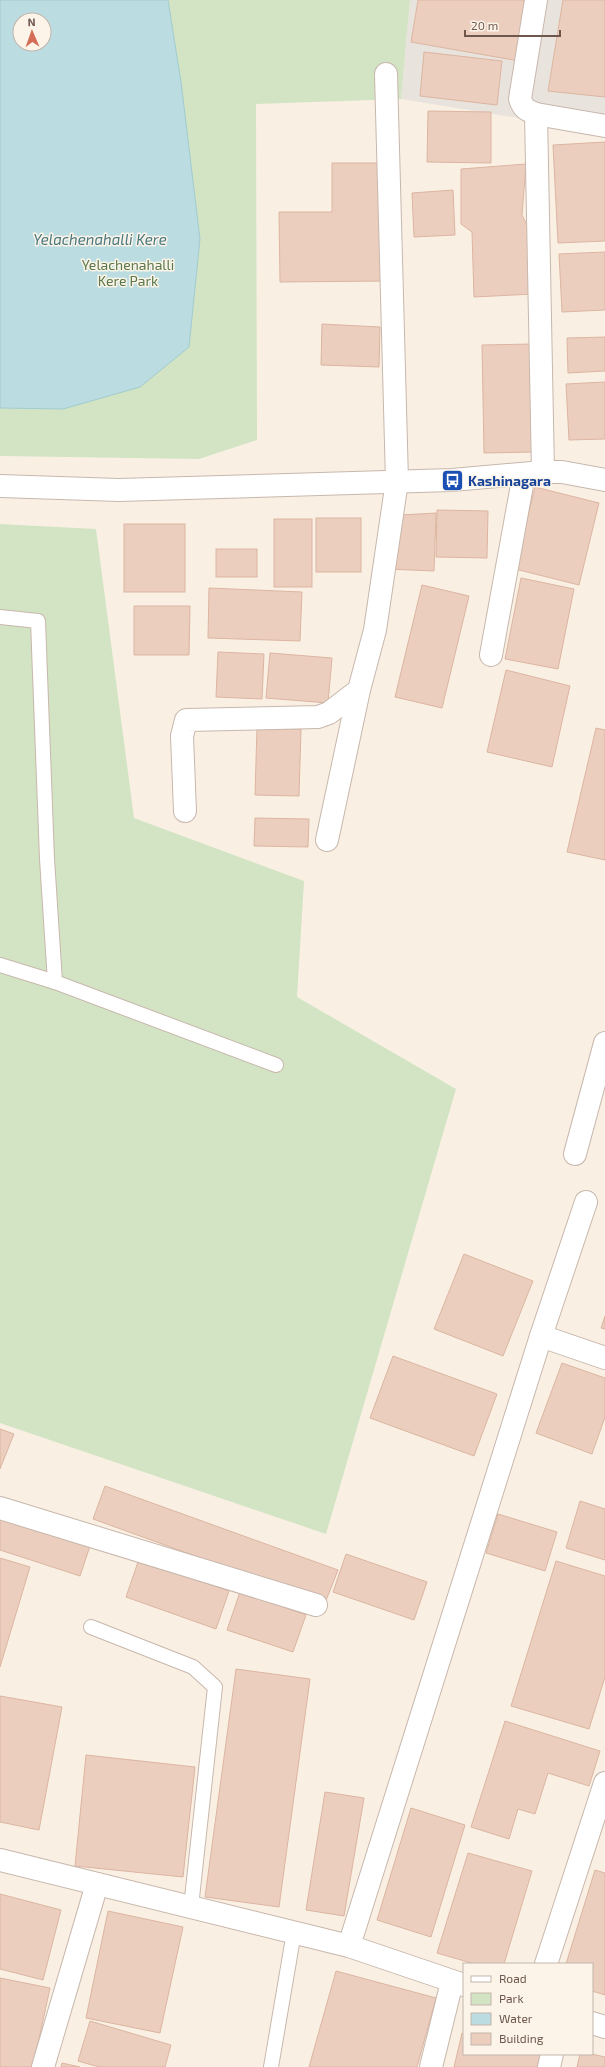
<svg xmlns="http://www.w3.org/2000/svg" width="605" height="2067" viewBox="0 0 605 2067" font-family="'Exo 2',sans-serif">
  <rect width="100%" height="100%" fill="#f9f0e3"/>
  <path fill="#e9e3de" d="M 410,0 L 605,0 L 605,132 L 401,99 Z"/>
  <g fill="#d2e4c4" fill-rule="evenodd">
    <path d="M 0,0 L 410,0 L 401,99 L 256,104 L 257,440 L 199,459 L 0,456 ZM 20,20 L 44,20 L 44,44 L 20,44 Z"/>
    <path d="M 0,524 L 96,529 L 134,818 L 304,881 L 297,997 L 456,1089 L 326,1534 L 0,1423 Z"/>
  </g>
  <path fill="#bbdce0" stroke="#a2cbd0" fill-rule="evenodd" d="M 0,0 L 168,0 L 181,82 L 200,239 L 189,347 L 140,387 L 63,409 L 0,408 ZM 20,20 L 44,20 L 44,44 L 20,44 Z"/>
  <g fill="#ebcebe" stroke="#dcb5a1">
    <path d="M 418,0 L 530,0 L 519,61 L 411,42 Z"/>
    <path d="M 563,0 L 605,0 L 605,97 L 548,91 Z"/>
    <path d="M 424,52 L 502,61 L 497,105 L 420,96 Z"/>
    <path d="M 428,111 L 491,112 L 491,163 L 427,162 Z"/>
    <path d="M 605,142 L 605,241 L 558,243 L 553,145 Z"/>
    <path d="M 332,163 L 384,163 L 385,281 L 280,282 L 279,212 L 332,212 Z"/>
    <path d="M 526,164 L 522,215 L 527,225 L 534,294 L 474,297 L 472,232 L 461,224 L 461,169 Z"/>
    <path d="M 453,190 L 455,235 L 414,237 L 412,193 Z"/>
    <path d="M 605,252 L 605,310 L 562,312 L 559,254 Z"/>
    <path d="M 322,324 L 380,327 L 379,367 L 321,365 Z"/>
    <path d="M 605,337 L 605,371 L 568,373 L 567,338 Z"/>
    <path d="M 532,344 L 535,452 L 484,453 L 482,345 Z"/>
    <path d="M 605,382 L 605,439 L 569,440 L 566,384 Z"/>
    <path d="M 535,487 L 599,503 L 579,585 L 515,569 Z"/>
    <path d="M 437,510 L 488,511 L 487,558 L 436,557 Z"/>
    <path d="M 436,513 L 434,571 L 387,569 L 400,515 Z"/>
    <rect x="316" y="518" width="45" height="54"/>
    <rect x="274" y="519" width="38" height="68"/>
    <rect x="124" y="524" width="61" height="68"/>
    <rect x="216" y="549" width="41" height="28"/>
    <path d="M 521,578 L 574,589 L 558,669 L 505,659 Z"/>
    <path d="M 422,585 L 469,596 L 442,708 L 395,697 Z"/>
    <path d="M 209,588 L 302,592 L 300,641 L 208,638 Z"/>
    <path d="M 134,606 L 190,606 L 189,655 L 134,655 Z"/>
    <path d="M 218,652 L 264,654 L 262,699 L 216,697 Z"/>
    <path d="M 270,653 L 332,658 L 328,703 L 266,698 Z"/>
    <path d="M 506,670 L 570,686 L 552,767 L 487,752 Z"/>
    <path d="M 257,728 L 301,729 L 299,796 L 255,795 Z"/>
    <path d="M 596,728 L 605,730 L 605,860 L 567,852 Z"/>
    <path d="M 255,818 L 309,819 L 308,847 L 254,846 Z"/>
    <path d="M 464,1254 L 533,1281 L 503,1356 L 434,1329 Z"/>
    <path d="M 605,1316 L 605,1329 L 601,1328 Z"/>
    <path d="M 393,1356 L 497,1394 L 474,1456 L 370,1418 Z"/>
    <path d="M 562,1363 L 605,1378 L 605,1417 L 592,1454 L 536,1433 Z"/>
    <path d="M 0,1429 L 14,1434 L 0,1469 Z"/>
    <path d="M 105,1486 L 338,1570 L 325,1603 L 93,1519 Z"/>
    <path d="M 580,1501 L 605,1509 L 605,1560 L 566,1548 Z"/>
    <path d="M 498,1514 L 557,1532 L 545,1571 L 486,1553 Z"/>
    <path d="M 0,1516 L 90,1546 L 80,1576 L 0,1550 Z"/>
    <path d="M 346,1554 L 427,1582 L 414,1620 L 333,1592 Z"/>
    <path d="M 0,1558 L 30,1567 L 0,1667 Z"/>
    <path d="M 139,1559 L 229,1591 L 216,1629 L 126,1597 Z"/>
    <path d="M 556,1561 L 605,1576 L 605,1677 L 589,1729 L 511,1706 Z"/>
    <path d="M 240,1592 L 306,1615 L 293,1652 L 227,1630 Z"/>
    <path d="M 236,1669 L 310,1679 L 279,1907 L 205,1897 Z"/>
    <path d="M 0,1696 L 62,1707 L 39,1830 L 0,1822 Z"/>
    <path d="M 505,1721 L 600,1751 L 589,1786 L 548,1773 L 535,1814 L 518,1809 L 509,1839 L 471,1827 Z"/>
    <path d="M 86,1755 L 195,1767 L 183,1877 L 75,1866 Z"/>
    <path d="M 325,1792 L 364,1798 L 344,1916 L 306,1910 Z"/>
    <path d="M 411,1808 L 465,1825 L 431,1937 L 377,1920 Z"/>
    <path d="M 468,1853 L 532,1871 L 504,1964 L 475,1964 L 437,1953 Z"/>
    <path d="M 595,1870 L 605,1873 L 605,1995 L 592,1991 L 592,1964 L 566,1964 Z"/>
    <path d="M 0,1894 L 61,1910 L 43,1980 L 0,1969 Z"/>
    <path d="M 108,1911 L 183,1927 L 160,2033 L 86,2018 Z"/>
    <path d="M 336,1971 L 436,1998 L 417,2067 L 309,2067 Z"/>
    <path d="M 0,1978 L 50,1988 L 33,2067 L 0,2067 Z"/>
    <path d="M 90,2021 L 171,2045 L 165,2067 L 99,2067 L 78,2061 Z"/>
    <path d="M 462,2033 L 464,2034 L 464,2054 L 545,2054 L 542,2067 L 454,2067 Z"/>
    <path d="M 580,2054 L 592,2054 L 605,2057 L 605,2067 L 577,2067 Z"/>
    <path d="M 62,2063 L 80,2067 L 61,2067 Z"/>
  </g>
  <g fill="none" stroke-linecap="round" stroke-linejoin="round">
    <defs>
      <g id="lane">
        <path d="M 0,617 L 38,621 L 47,859 L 55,982"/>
        <path d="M 0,965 L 55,982 L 276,1065"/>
        <path d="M 91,1627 L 193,1667 L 215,1687 L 191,1907"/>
        <path d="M 271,2067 L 294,1932"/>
      </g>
      <g id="street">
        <path d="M 536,0 L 520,99 C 523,108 526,110 536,114 L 605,126"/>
        <path d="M 536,114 L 543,472"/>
        <path d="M 0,486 L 119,490 L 452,480 L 543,472 L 562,472 L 605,480"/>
        <path d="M 491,655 L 524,474"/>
        <path d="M 185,811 L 182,736 L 186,720 L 318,717 L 329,713 L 359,690 L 375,630 L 397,481 L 386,74"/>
        <path d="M 327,840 L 359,690"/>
        <path d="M 575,1154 L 605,1043"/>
        <path d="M 541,1336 L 605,1358"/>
        <path d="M 0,1508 L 316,1605"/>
        <path d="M 0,1860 L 349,1946 L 464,1985"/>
        <path d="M 349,1946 L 541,1336 L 586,1202"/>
        <path d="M 546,1964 L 605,1783"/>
        <path d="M 592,2023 L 605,2027"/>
        <path d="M 43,2067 L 97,1884"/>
        <path d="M 431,2067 L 452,1982"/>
        <path d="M 549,2067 L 552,2054"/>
      </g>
    </defs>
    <use href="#lane" stroke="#c8b7ac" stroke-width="16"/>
    <use href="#street" stroke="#c8b7ac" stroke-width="24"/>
    <use href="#lane" stroke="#fff" stroke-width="14"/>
    <use href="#street" stroke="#fff" stroke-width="22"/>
  </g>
  <defs>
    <symbol id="bus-square" viewBox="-11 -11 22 22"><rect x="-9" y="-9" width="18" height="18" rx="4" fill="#1a4fb4" stroke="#fcf4e9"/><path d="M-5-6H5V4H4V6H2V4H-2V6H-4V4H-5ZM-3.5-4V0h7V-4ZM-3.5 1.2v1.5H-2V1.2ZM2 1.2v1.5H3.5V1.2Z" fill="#fff"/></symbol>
  </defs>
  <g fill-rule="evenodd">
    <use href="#bus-square" x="440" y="468" width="25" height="25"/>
  </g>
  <g text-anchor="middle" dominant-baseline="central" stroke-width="3" stroke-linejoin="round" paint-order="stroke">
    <g font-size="14" fill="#597849" stroke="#fcf4e9">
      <text x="128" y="264">Yelachenahalli<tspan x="128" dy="16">Kere Park</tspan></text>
    </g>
    <g font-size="14" font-weight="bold" fill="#164399" stroke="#fcf4e9" text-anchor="start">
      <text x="468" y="480">Kashinagara</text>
    </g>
    <g font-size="15" font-style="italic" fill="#49787f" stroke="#fcf4e9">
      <text x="100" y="239">Yelachenahalli Kere</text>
    </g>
  </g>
  <rect x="463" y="1963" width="130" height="92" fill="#fcf4e9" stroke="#c3b5ab"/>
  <rect x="471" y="1976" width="20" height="6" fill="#ffffff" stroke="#c3b5ab"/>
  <text x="499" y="1983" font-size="12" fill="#6e574d">Road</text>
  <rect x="471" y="1993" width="20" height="12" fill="#d2e4c4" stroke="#c3b5ab"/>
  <text x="499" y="2003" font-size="12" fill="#6e574d">Park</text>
  <rect x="471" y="2013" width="20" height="12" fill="#bbdce0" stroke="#c3b5ab"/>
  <text x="499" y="2023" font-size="12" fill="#6e574d">Water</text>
  <rect x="471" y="2033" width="20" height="12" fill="#ebcebe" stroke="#c3b5ab"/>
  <text x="499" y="2043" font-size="12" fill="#6e574d">Building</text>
  <g transform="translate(32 32) rotate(358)"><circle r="19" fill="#fcf4e9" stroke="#c3b5ab"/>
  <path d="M0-3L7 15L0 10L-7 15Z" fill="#d56e57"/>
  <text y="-6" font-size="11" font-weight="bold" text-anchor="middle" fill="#6e574d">N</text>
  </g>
  <path d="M465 30v6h95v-6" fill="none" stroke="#6e574d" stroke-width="2"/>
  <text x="471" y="30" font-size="12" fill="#6e574d" stroke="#fcf4e9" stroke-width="3" paint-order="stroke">20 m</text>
</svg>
